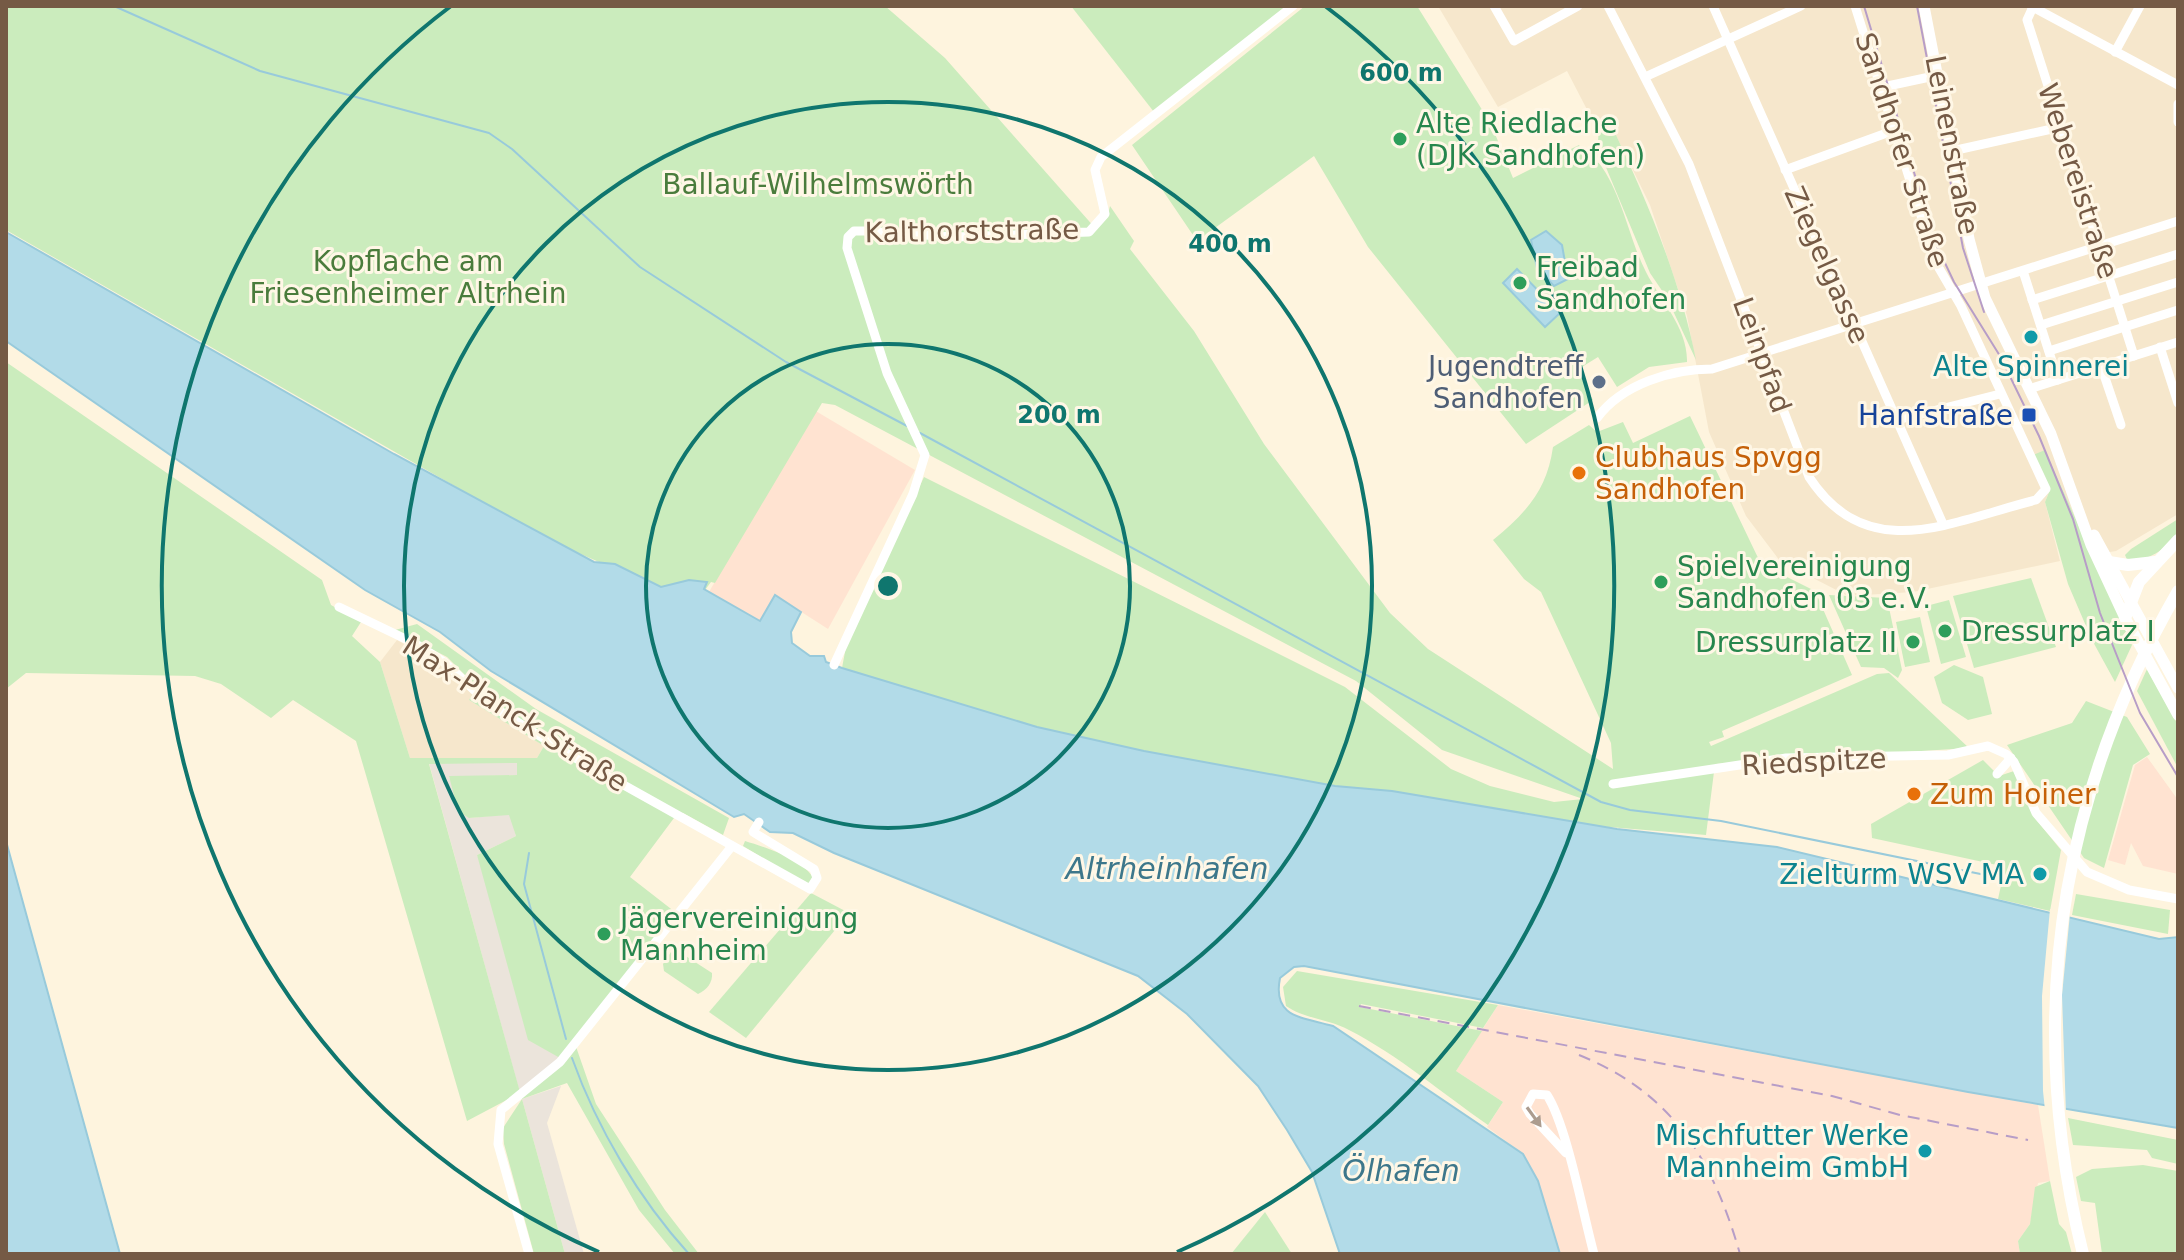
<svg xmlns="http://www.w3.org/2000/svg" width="2184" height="1260" viewBox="0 0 2184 1260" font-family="'DejaVu Sans',sans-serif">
  <rect width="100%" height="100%" fill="#fef4de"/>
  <g fill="#f6e7cc">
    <path d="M 1438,6 L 2178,6 L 2178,514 L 2116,551 L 2092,555 L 2045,450 L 2050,490 L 2045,502 L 2060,561 L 1913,592 L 1848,596 L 1780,561 L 1746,516 L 1709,432 L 1687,316 L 1650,205 L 1607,117 L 1594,123 L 1567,71 L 1498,107 Z"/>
    <path d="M 397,640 L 436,662 L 459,680 L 474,693 L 469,700 L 544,746 L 537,758 L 410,758 L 380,662 Z"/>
  </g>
  <g fill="#ffe3d1">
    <path d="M 814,410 L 915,470 L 828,629 L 775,595 L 760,621 L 709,592 Z"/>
    <path d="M 2147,757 L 2178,800 L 2178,874 L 2143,866 L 2131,843 L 2125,865 L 2108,860 L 2135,765 Z"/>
    <path d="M 1498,1005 L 2038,1105 L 2050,1181 L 2038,1183 L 2030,1224 L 2018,1241 L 2020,1254 L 1560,1254 L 1538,1181 L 1523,1154 L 1487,1127 L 1503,1102 L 1456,1071 Z"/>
  </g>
  <g fill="#ebe4db">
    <path d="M 429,763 L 517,763 L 518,775 L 449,777 L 470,818 L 510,814 L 516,836 L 477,855 L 560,1058 L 520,1093 Z"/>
    <path d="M 561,1086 L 547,1123 L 584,1254 L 565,1254 L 522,1099 Z"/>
  </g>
  <g fill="#cbecbd" fill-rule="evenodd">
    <path d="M 6,6 L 885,6 L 945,58 L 1096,229 L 1107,218 L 1110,206 L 1134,241 L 1130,249 L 1194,331 L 1264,444 L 1390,613 L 1428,649 L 1613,769 L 1611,743 L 1541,592 L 1524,579 L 1493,540 C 1526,513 1547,490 1553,447 L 1589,425 L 1597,432 L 1623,422 L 1633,443 L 1690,416 L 1761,564 L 1815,591 L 1852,675 L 1722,731 L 1724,737 L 1709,742 L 1711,746 L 1877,674 L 1889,673 L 1969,748 L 1715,764 L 1706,835 L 1597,826 L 1392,791 L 1335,786 L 1144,751 L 1037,727 L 842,668 L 847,641 L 924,477 L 1345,687 L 1451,769 L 1490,786 L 1554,802 L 1583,799 L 1442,750 L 1356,681 L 835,405 L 822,403 L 715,583 L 711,582 L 699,598 L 663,590 L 551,541 L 6,230 Z"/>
    <path d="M 1071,6 L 1289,6 L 1154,112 Z"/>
    <path d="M 1305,6 L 1417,6 L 1491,124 L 1513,178 L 1579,145 L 1587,160 L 1599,163 C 1622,193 1629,239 1646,272 C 1660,300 1688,328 1687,362 L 1649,367 L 1617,387 L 1598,357 L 1577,370 L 1593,400 L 1526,444 L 1368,247 L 1314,156 L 1197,241 L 1132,145 Z"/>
    <path d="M 1608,118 C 1645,196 1679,274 1696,360 L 1667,298 L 1650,273 L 1605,165 L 1597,157 L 1599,126 Z"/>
    <path d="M 6,362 L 322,580 L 331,605 L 361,622 L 352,636 L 380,662 L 410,758 L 537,758 L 544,746 L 469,700 L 477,687 L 447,657 L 395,630 L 417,624 L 536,709 L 729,818 L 723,835 L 683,813 L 674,818 L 630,877 L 675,912 L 574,1041 L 596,1104 L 665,1210 L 699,1254 L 675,1254 L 639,1210 L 567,1083 L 522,1099 L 565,1254 L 534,1254 L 504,1144 L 503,1128 L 522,1099 L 520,1093 L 467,1121 L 356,741 L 293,700 L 271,718 L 221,684 L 195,676 L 26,673 L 6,689 ZM 517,763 L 517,775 L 449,776 L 458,811 L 469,818 L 509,815 L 516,836 L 477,855 L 528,1040 L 560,1058 L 520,1092 L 429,764 Z"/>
    <path d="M 2045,450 L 2132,645 L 2115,682 L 2092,640 L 2068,584 L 2045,502 L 2050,490 L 2033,455 Z"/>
    <path d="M 2178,519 L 2178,534 C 2162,551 2152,559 2128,562 L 2125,555 L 2131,549 Z"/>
    <path d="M 2031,578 L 2056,647 L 1974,668 L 1953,596 Z"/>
    <path d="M 1829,595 L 1887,598 L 1902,670 L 1898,678 L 1884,668 L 1861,667 Z"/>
    <path d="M 1949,600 L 1966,657 L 1941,664 L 1926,606 Z"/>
    <path d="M 1920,617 L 1930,662 L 1905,667 L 1896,622 Z"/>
    <path d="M 1954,665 L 1983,677 L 1992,714 L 1968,720 L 1942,703 L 1934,677 Z"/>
    <path d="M 2147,669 L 2178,725 L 2178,768 L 2137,691 Z"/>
    <path d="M 2086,701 L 2127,717 L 2150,754 L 2133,765 L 2104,868 L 2084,858 L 2007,745 L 2072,723 Z"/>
    <path d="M 1983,760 L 1999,776 L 2014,771 L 2034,817 L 2061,850 L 2050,911 L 1998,899 L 2002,881 L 1997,865 L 1872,838 L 1871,824 Z"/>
    <path d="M 745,841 C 767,848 802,858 814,879 L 810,887 L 743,846 Z"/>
    <path d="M 811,893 L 849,913 L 746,1038 L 709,1012 Z"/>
    <path d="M 2076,894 L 2170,910 L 2168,934 L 2072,915 Z"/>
    <path d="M 678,951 L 712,973 C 713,982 707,990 698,994 L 664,971 L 663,964 L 671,952 Z"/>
    <path d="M 1297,971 L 1498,1005 L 1483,1028 L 1361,1004 L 1360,1007 L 1482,1031 L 1456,1071 L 1503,1102 L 1488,1125 C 1443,1094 1398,1055 1349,1030 C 1329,1019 1305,1019 1286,1006 L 1283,987 Z"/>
    <path d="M 2068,1118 L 2178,1140 L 2178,1164 L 2152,1158 L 2147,1150 L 2073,1145 Z"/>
    <path d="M 2143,1165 L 2178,1171 L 2178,1254 L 2102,1254 L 2095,1203 L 2081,1201 L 2076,1177 L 2092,1169 Z"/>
    <path d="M 2050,1181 L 2059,1224 L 2066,1232 L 2072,1254 L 2020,1254 L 2018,1241 L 2030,1224 L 2035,1187 Z"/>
    <path d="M 1265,1212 L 1292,1254 L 1231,1254 Z"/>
  </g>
  <g fill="#b2dbe8" stroke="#98cadb" stroke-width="2">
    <path d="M 1546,231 L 1562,245 L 1568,279 L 1554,286 L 1537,268 L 1531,240 Z"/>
    <path d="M 6,232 L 394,454 L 594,562 L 615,564 L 661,587 L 689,580 L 707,582 L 704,589 L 760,621 L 775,595 L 801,612 L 791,632 L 792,643 L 810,656 L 824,656 L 826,662 L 842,668 L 1037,727 L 1144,751 L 1335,786 L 1392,791 L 1617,829 L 1777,847 L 2159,939 L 2178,937 L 2178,1128 L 1968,1092 L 1304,966 L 1294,967 L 1280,978 C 1272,1018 1302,1017 1333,1026 L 1523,1154 L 1538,1181 L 1560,1254 L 1340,1254 L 1312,1172 L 1287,1130 L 1258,1086 L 1187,1014 L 1138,976 L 834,853 L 793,833 L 770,832 L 744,814 L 734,817 L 491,671 L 440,632 L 365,590 L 6,341 Z"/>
    <path d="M 1517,269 L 1560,313 L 1545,327 L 1503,283 Z"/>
    <path d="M 6,841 L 120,1254 L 6,1254 Z"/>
  </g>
  <path fill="#fef4de" d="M 2050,909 L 2070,914 L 2062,995 L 2066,1114 L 2045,1110 L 2043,1091 L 2042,996 Z"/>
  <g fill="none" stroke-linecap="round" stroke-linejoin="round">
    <g stroke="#98cadb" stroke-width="2">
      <path d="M 114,6 L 260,71 L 489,133 L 512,149 L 640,267 L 786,362 L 907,426"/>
      <path d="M 920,433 L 1601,802 L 1630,810 L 1721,821 L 2005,879"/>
      <path d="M 529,853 L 524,884 L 566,1039"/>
      <path d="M 572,1058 C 597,1128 639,1199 689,1254"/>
    </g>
    <g stroke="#fff" stroke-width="9">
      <path d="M 1494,6 L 1514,41 L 1578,6"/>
      <path d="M 1608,6 L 1689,164 L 1809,477 C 1868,567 1952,521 2036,500 L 2046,489 L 1961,306 L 1936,263 L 1855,6"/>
      <path d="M 1713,6 L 1943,524"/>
      <path d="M 2031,6 L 2178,85"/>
      <path d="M 2033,7 L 2027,20 L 2134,356"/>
      <path d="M 2115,52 L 2140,6"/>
      <path d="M 1645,77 L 1801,6"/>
      <path d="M 1883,87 L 1939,75"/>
      <path d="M 2178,104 L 2178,122"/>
      <path d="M 1952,151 L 2061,127"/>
      <path d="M 1785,170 L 1895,130"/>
      <path d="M 2023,271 L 2058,380"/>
      <path d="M 2032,300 L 2178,254"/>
      <path d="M 2041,325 L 2178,282"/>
      <path d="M 2160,347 L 2178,403"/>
      <path d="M 2049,351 L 2178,310"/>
      <path d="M 2101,366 L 2121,425"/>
      <path d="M 2029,389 L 2178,342"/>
      <path d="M 1597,418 C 1622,384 1672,369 1712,369 L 2178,221"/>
      <path d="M 1897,420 L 2000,394"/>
      <path d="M 339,607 L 416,644 L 444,662 L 489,704 L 570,755 L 810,889 L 817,878 L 814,869 L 753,832 L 759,822"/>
      <path d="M 834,665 L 913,494 L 925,455 L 887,373 L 847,248 L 848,237 L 854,231 L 864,231 L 955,237 L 1089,232 L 1105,214 L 1095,170 L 1101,157 L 1293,6"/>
      <path d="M 1997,774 L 2011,758"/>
      <path d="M 1613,784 L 1786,758 L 1948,755 L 1988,746 L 2006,754 L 2014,762 L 2036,813 L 2087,872 L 2129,890 L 2178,899"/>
      <path d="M 1566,1153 L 1530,1114 L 1526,1107 L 1533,1094 L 1547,1095 C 1567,1126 1583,1214 1594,1254"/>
      <path d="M 529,1254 L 498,1144 L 501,1110 L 560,1062 L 732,846"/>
    </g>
    <g stroke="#fff" stroke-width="11">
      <path d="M 1924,6 L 1969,239 L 1985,298 L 2051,434 L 2091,545 L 2125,618 L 2178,715"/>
      <path d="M 2094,535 L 2178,688"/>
    </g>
    <g stroke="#fff" stroke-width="12">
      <path d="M 2109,562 L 2128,565 L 2155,562"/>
      <path d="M 2125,618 L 2139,582 L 2178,540"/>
      <path d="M 2083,1254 C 2025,1021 2058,799 2178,591"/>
    </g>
    <g stroke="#b79dc7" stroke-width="2">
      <path d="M 1864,6 L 1935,242 L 1954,282 L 2000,356 L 2039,436 L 2073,519 L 2100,613 L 2117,656 L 2140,713 L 2178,777"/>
      <path d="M 1917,6 L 1963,248 L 1984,312"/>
    </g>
    <g stroke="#b79dc7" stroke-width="2" stroke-dasharray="12 8" stroke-linecap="butt">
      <path d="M 1359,1006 L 1832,1096 L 1900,1115 L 2028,1140"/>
      <path d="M 1579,1055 C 1673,1093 1713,1160 1740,1254"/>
    </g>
  </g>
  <defs><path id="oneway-solid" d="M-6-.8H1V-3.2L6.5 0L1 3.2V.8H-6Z" transform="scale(2)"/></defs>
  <use fill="#ac9c8f" href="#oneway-solid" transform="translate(1534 1117) rotate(54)"/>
  <g fill="none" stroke="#0f766e" stroke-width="4">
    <circle cx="888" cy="586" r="242"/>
    <circle cx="888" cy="586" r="484"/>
    <path d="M599 1252A726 726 0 0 1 451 6M1325 6A726 726 0 0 1 1177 1252"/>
  </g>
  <g fill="#2e9e5b" stroke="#fff7e6" stroke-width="3">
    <circle cx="1400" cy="139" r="8"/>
    <circle cx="1520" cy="283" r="8"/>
    <circle cx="1661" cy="582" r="8"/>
    <circle cx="1945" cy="631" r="8"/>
    <circle cx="1913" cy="642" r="8"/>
    <circle cx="604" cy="934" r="8"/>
  </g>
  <g fill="#0f9aa8" stroke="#fff7e6" stroke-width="3">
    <circle cx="2031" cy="337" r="8"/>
    <circle cx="2040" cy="874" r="8"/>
    <circle cx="1925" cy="1151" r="8"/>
  </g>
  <circle fill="#5c6f8a" stroke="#fff7e6" stroke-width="3" cx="1599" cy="382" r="8"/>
  <rect fill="#1a4fb4" stroke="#fff7e6" stroke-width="3" x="2021" y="407" width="16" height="16" rx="4"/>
  <g fill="#e8710a" stroke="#fff7e6" stroke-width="3">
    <circle cx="1579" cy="473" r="8"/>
    <circle cx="1914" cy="794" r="8"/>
  </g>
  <g text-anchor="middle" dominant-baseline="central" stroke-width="6" stroke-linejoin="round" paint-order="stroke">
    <g font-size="28" fill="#27864d" stroke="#fff7e6" text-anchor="start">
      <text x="1416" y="123">Alte Riedlache<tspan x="1416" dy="32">(DJK Sandhofen)</tspan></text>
      <text x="1536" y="267">Freibad<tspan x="1536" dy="32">Sandhofen</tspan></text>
      <text x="1677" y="566">Spielvereinigung<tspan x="1677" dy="32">Sandhofen 03 e.V.</tspan></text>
      <text x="1961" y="631">Dressurplatz I</text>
      <text x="1897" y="642" text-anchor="end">Dressurplatz II</text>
      <text x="620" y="918">Jägervereinigung<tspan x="620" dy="32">Mannheim</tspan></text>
    </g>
    <g font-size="28" fill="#755a45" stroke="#fff7e6">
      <text transform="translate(1952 145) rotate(79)">Leinenstraße</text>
      <text transform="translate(1902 150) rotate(72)">Sandhofer Straße</text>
      <text transform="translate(2078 181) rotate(72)">Webereistraße</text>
      <text transform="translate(972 231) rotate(-1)">Kalthorststraße</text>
      <text transform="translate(1827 265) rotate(66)">Ziegelgasse</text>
      <text transform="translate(1762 355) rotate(70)">Leinpfad</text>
      <text transform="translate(515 714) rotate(33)">Max-Planck-Straße</text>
      <text transform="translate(1814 762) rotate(-3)">Riedspitze</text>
    </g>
    <g font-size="28" fill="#4a7c3c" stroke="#fff7e6">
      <text x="818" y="184">Ballauf-Wilhelmswörth</text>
      <text x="408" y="261">Kopflache am<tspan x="408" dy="32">Friesenheimer Altrhein</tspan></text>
    </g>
    <g font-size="28" fill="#4e5e75" stroke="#fff7e6" text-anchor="end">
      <text x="1583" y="366">Jugendtreff<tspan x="1583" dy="32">Sandhofen</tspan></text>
    </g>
    <g font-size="28" fill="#0d838f" stroke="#fff7e6" text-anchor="end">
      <text x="2031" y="366" text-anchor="middle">Alte Spinnerei</text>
      <text x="2024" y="874">Zielturm WSV MA</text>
      <text x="1909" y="1135">Mischfutter Werke<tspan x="1909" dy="32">Mannheim GmbH</tspan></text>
    </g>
    <g font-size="28" fill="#164399" stroke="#fff7e6" text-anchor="end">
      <text x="2013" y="415">Hanfstraße</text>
    </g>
    <g font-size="28" fill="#c56008" stroke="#fff7e6" text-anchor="start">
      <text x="1595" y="457">Clubhaus Spvgg<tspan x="1595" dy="32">Sandhofen</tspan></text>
      <text x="1930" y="794">Zum Hoiner</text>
    </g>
    <g font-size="30" font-style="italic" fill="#3d778b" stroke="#fff7e6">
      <text x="1167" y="868">Altrheinhafen</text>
      <text x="1401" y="1170">Ölhafen</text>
    </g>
  </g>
  <circle cx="888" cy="586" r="12" fill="#0f766e" stroke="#fff7e6" stroke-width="4"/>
  <g font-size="24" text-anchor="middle" font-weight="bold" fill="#0f766e" stroke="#fff7e6" stroke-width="6" stroke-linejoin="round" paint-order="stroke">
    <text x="1401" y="81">600 m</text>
    <text x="1230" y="252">400 m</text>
    <text x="1059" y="423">200 m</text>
  </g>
  <rect width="2184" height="1260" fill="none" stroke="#755a45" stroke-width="16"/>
</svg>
